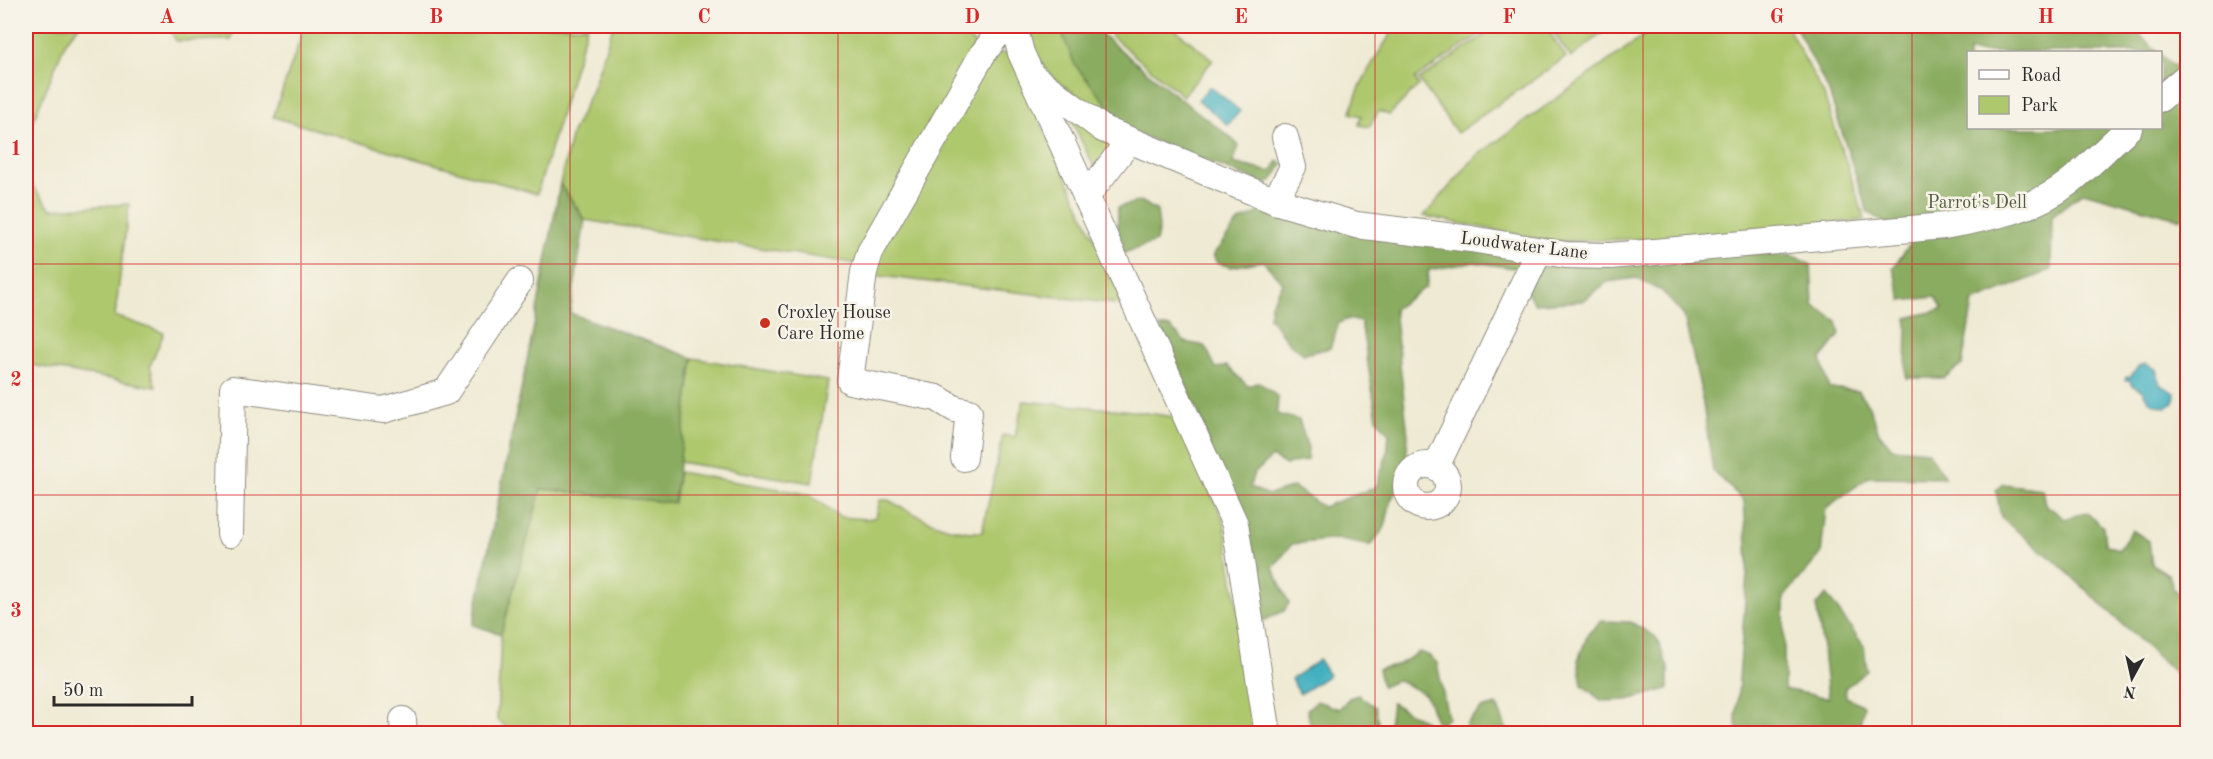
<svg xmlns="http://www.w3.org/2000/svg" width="2213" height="759" viewBox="0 0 2213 759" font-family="'Old Standard TT',serif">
  <rect width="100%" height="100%" fill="#f7f3e8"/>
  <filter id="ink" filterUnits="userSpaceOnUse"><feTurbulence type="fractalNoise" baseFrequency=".0167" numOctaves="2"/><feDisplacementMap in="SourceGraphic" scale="12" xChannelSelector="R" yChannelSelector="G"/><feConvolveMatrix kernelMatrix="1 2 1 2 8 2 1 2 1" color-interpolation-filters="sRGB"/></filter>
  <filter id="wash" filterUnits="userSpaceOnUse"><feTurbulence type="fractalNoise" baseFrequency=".008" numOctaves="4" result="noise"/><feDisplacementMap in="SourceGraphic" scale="24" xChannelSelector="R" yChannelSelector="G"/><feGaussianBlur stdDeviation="1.35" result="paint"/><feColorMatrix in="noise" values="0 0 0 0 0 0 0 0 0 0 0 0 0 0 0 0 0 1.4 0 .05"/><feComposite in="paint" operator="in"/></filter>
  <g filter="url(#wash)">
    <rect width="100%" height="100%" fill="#efead3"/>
    <g fill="#aec86d" stroke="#6c7a4c" stroke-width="1.5">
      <path d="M 26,26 L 79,26 L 66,41 L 26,138 Z"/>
      <path d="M 168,26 L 235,26 L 231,40 L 176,41 Z"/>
      <path d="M 305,26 L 587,26 L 537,194 L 273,117 Z"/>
      <path d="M 613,26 L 953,26 L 979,48 L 858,264 L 585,220 L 560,184 L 572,133 L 592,90 Z"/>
      <path d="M 1026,26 L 1085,26 L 1124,129 L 1052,77 L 1038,57 Z"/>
      <path d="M 1118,26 L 1171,26 L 1213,60 L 1183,96 L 1110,35 Z"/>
      <path d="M 1396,26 L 1492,26 L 1415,79 L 1419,85 L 1389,115 L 1379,111 L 1369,127 L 1359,125 L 1361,116 L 1351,113 C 1357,84 1380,51 1396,26 Z"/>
      <path d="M 1498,26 L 1545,26 L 1566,57 L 1457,133 L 1419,80 Z"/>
      <path d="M 1549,26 L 1611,26 L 1571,58 Z"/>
      <path d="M 1657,26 L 1787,26 L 1824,95 L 1865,220 L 1689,238 L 1549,241 L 1424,216 L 1475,157 Z"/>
      <path d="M 992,52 L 1007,53 L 1012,59 L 1125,305 L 872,275 L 882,242 Z"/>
      <path d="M 1069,115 L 1118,145 L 1095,169 Z"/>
      <path d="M 26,178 L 51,209 L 129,204 L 115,316 L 164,333 L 150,366 L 156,387 L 26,364 Z"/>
      <path d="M 693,358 L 828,381 L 812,483 L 679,462 Z"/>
      <path d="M 1023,401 L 1133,411 L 1175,417 L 1224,521 L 1257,733 L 515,734 L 497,720 L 501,634 L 541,489 L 674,502 L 679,472 L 808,494 L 840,517 L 867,519 L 876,517 L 880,500 L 888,500 C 917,515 948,534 982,532 L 1003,435 L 1015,437 Z"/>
    </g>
    <g fill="#8aac60" stroke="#5a6c46" stroke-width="1.5">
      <path d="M 1059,26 L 1105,26 L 1100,33 L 1178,97 L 1228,135 L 1239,146 L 1233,163 L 1271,172 L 1278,161 L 1283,164 L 1271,182 L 1266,184 L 1129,131 L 1075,65 Z"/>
      <path d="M 1795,26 L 2130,26 L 2158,52 L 1968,52 L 1968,128 L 2160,128 L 2161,55 L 2173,66 L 2187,56 L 2187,214 L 2181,219 L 2083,192 L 2052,216 L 2051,270 L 1973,302 L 1962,365 L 1944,378 L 1906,378 L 1907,318 L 1943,309 L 1935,297 L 1902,301 L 1893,268 L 1912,241 L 1867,211 L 1829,92 Z"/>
      <path d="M 560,184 L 585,220 L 570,313 L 693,358 L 674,503 L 541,489 L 501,634 L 473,625 L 537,311 Z"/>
      <path d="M 1141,201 L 1157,211 L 1159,228 L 1156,242 L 1124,253 L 1117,249 L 1118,207 Z"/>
      <path d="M 1265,201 L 1439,235 L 1794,256 L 1811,265 L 1813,305 L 1837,321 L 1840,335 L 1821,359 L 1829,388 L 1858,391 L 1869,406 L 1879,433 L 1892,448 L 1928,451 L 1945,478 L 1869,477 L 1826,508 L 1821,554 L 1784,597 L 1784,689 L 1828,698 L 1823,648 L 1816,605 L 1827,595 L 1864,646 L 1867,671 L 1845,688 L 1846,697 L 1864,706 L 1858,733 L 1737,733 L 1736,719 L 1748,561 L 1744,501 L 1713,471 L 1701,391 L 1684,316 L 1662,291 L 1636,278 L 1607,282 L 1583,301 L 1535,304 L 1521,283 L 1520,269 L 1474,262 L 1429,270 L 1426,287 L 1394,309 L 1408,436 L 1405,475 L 1391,500 L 1385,527 L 1370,546 L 1337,539 L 1292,544 L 1273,568 L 1289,603 L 1284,611 L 1263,621 L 1201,419 L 1160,327 L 1170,327 L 1185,342 L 1205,346 L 1216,368 L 1227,366 L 1248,386 L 1259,382 L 1278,397 L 1277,414 L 1299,420 L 1308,448 L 1307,460 L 1286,465 L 1272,457 L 1253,475 L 1250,487 L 1268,495 L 1294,487 L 1323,507 L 1376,487 L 1387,454 L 1389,434 L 1377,419 L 1361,322 L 1348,319 L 1339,323 L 1330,348 L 1304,354 L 1289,343 L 1269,317 L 1271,304 L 1283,283 L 1263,261 L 1231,267 L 1217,263 L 1213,255 L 1238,222 L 1258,213 Z"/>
      <path d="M 2003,484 L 2042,489 L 2045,504 L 2065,519 L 2086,512 L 2103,527 L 2105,544 L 2119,550 L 2132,530 L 2149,541 L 2152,564 L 2169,575 L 2173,588 L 2187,600 L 2187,684 L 2055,561 L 2001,518 L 1996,490 Z"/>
      <path d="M 1601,621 L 1631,622 L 1656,637 L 1668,667 L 1668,689 L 1627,700 L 1602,701 L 1582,685 L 1578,660 L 1588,634 Z"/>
      <path d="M 1419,652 L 1430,656 L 1437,663 L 1448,718 L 1438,726 L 1426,695 L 1398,680 L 1382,687 L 1378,669 L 1400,664 Z"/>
      <path d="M 1358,695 L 1375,707 L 1380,733 L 1274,734 L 1280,729 L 1311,727 L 1307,709 L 1317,701 L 1339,709 L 1349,698 Z"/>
      <path d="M 1392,703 L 1428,723 L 1429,733 L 1388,733 Z"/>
      <path d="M 1497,705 L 1508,733 L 1467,733 L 1466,724 L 1481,709 Z"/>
    </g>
    <g fill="#43b0c0" stroke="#376e76" stroke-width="1.5">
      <path d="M 1210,86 L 1240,111 L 1228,125 L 1198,100 Z"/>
      <path d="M 2145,364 L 2156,369 C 2161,389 2157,383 2175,393 L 2174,403 L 2167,407 C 2155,405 2148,404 2143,391 L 2131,385 L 2130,380 L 2125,380 L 2126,377 L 2130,377 L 2138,367 Z"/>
      <path d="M 1319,660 L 1329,675 L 1300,694 L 1291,679 Z"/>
    </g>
  </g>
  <g filter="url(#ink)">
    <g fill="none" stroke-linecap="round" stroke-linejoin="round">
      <defs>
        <g id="minor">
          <path d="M 1014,26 L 1021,53 L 1235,524 L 1268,734"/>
          <path d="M 1032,76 L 1103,129 L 1275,201 L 1356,225 L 1471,239 L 1566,255 L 1610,256 L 1944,226 C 1986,218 2032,211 2067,184 C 2089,167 2108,146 2129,128"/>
          <path d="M 2160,99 L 2188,75"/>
          <path d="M 1086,197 L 1129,141"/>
          <path d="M 1275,201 L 1293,167 L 1285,137"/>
          <path d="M 964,458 L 969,412 L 955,409 L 937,398 L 850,381 L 864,272 L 870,252 L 982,55 L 997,35"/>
          <circle cx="1427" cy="486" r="21"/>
          <path d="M 1436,467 L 1539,251"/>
          <path d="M 230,534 L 233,389 L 383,410 L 446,392 L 520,281"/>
          <path d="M 403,720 L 404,734"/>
        </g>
      </defs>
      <use href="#minor" stroke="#8d8a7f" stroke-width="28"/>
      <use href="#minor" stroke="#fff" stroke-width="26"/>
    </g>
  </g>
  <path fill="none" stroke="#d62828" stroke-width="1.5" stroke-opacity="0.55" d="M 301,26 L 301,734M 570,26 L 570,734M 838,26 L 838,734M 1106,26 L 1106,734M 1375,26 L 1375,734M 1643,26 L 1643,734M 1912,26 L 1912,734M 26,264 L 2188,264M 26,495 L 2188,495"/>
  <circle fill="#c8321e" stroke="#f7f3e8" stroke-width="2" cx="765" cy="323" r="6"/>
  <g text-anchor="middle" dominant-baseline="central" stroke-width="5" stroke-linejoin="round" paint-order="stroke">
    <g font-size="18" fill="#525a3f" stroke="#f7f3e8">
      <text x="1977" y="203">Parrot's Dell</text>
    </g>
    <g font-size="18" fill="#2b2b2b" stroke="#f7f3e8">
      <text transform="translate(1524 246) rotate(7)">Loudwater Lane</text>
    </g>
    <g font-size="18" fill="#2b2b2b" stroke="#f7f3e8" text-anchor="start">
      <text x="777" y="313">Croxley House<tspan x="777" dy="21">Care Home</tspan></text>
    </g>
  </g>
  <rect width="2213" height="759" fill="none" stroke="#f7f3e8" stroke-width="66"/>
  <rect x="1967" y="51" width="195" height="78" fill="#f7f3e8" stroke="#a5a39c" stroke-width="1.5"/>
  <rect x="1979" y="70" width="30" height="9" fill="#ffffff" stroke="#a5a39c" stroke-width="1.5"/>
  <text x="2021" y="81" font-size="18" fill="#2b2b2b">Road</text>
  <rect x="1979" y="96" width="30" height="18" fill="#aec86d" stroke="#a5a39c" stroke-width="1.5"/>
  <text x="2021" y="111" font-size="18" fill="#2b2b2b">Park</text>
  <g transform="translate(2132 678) rotate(188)" stroke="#f7f3e8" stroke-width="4.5" paint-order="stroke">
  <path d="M0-4.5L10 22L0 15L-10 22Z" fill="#2b2b2b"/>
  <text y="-9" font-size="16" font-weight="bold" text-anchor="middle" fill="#2b2b2b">N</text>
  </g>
  <path d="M54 696v9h138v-9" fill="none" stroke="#2b2b2b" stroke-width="3"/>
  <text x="63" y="696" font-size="18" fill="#2b2b2b" stroke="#f7f3e8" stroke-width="4.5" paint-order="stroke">50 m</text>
  <rect x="33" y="33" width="2147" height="693" fill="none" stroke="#d62828" stroke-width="2"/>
  <g font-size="20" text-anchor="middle" font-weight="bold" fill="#d62828">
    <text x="167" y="23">A</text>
    <text x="436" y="23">B</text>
    <text x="704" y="23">C</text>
    <text x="972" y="23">D</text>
    <text x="1241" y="23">E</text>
    <text x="1509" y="23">F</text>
    <text x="1777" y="23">G</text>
    <text x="2046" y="23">H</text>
    <text x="16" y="155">1</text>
    <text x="16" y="386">2</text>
    <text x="16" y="617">3</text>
  </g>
</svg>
